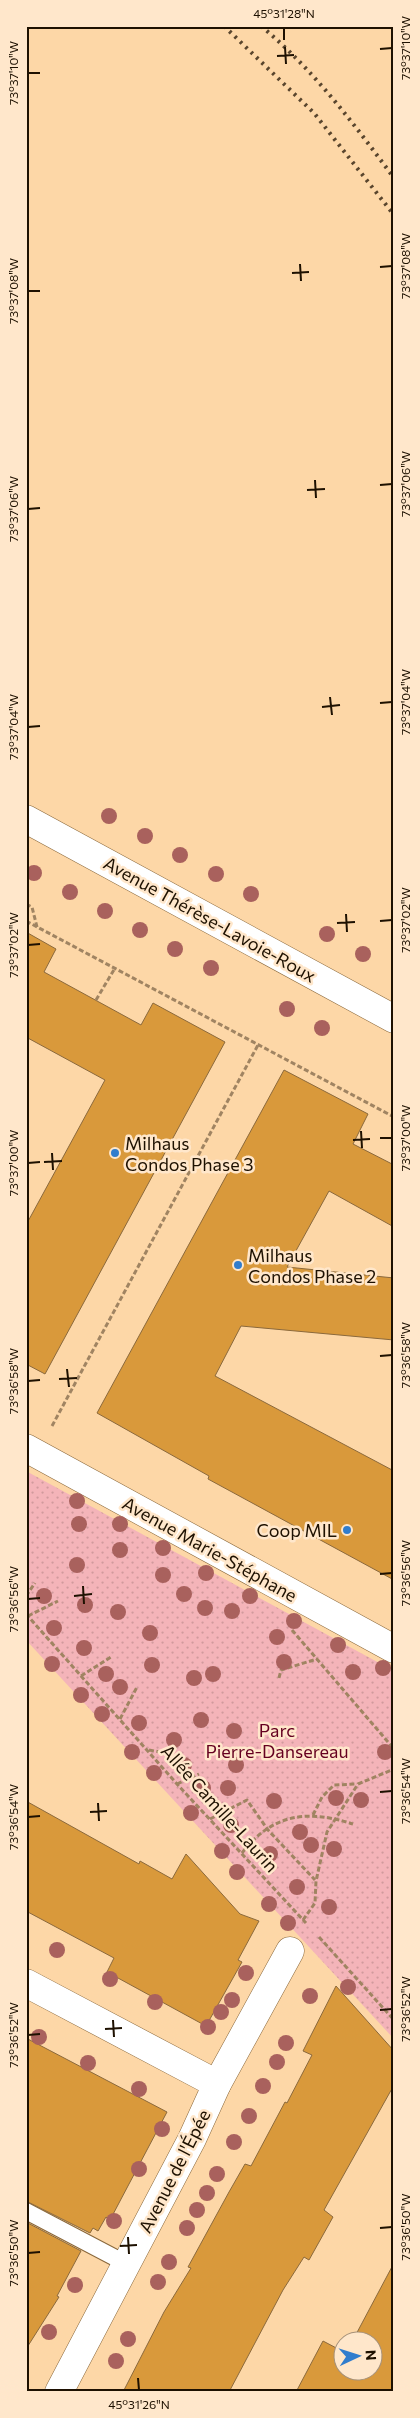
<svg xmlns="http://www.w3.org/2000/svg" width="420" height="2418" viewBox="0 0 420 2418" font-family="Commissioner,sans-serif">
  <defs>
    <pattern id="park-dots" width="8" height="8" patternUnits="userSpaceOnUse" patternTransform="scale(1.25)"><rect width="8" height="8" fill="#f4b4b9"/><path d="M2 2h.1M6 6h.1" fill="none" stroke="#d19a9d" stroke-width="1.8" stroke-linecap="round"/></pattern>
  </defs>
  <rect width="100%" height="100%" fill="#fdd7a7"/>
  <path fill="url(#park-dots)" d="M 26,1471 L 394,1671 L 394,2039 L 26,1640 Z"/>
  <g fill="#d9993b" stroke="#8b693c">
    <path d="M 26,932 L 56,949 L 44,972 L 141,1025 L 153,1003 L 225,1042 L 45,1374 L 26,1364 L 26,1225 L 105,1080 L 26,1037 Z"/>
    <path d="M 284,1070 L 368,1114 L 353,1144 L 394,1165 L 394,1227 L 329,1191 L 287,1267 L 394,1278 L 394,1340 L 241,1326 L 215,1376 L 394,1471 L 394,1580 L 208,1479 L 209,1476 L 97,1413 Z"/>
    <path d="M 26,1801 L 139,1864 L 140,1861 L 172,1879 L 186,1854 L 240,1914 L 259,1921 L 238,1960 L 242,1962 L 206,2026 L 107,1972 L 114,1958 L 26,1911 Z"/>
    <path d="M 336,1986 L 394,2051 L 394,2085 L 324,2210 L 333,2217 L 309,2260 L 304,2257 L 283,2290 L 229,2392 L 123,2392 L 164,2312 L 191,2268 L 188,2267 L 229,2192 L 245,2164 L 251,2166 L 285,2102 L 287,2103 L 312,2055 L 303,2051 Z"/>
    <path d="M 26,2038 L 167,2112 L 110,2220 L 106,2217 L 98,2231 L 93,2228 L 90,2233 L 26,2201 Z"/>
    <path d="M 26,2222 L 81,2251 L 57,2296 L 59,2297 L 26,2349 Z"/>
    <path d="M 394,2263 L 394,2392 L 296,2392 L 323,2341 L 342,2351 L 342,2370 L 372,2370 L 372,2340 L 353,2340 Z"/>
  </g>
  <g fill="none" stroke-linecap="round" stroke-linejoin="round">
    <defs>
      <path id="lane" d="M 26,2211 L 127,2264"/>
      <g id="street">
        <path d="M 26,819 L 394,1019"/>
        <path d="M 26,1448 L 394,1649"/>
        <path d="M 26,1983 L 217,2084"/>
        <path d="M 59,2392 L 192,2139 L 217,2084 L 290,1951"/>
      </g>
    </defs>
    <use href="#lane" stroke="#8a683b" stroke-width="18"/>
    <use href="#street" stroke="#8a683b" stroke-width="29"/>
    <g stroke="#a08462" stroke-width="3" stroke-dasharray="5 2.5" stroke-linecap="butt">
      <path d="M 26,904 L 32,907 L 37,927"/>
      <path d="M 26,921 L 394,1117"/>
      <path d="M 96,1000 L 115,968"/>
      <path d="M 52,1426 L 258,1045"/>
      <path d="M 26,1596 L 35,1583"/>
      <path d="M 26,1614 L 177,1784 L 306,1923"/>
      <path d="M 28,1616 L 58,1601"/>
      <path d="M 292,1630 L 394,1749"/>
      <path d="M 81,1676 L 111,1657"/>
      <path d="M 279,1678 L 281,1670 L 317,1659"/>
      <path d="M 120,1719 L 137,1687"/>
      <path d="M 149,1750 L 171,1754"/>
      <path d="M 177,1784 L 199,1774"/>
      <path d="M 313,1815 L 322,1797 L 334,1785 L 357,1784"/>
      <path d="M 210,1819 L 247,1800 L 268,1830 L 315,1880"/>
      <path d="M 242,1853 C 272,1814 307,1809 353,1824"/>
      <path d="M 303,1920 L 315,1903 L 316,1881 L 327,1832 L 358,1784 L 394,1769"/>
      <path d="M 319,1937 L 394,2020"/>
    </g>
    <use href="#lane" stroke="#fff" stroke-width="16"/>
    <use href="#street" stroke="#fff" stroke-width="28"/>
    <g stroke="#59452d" stroke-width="4" stroke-dasharray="2.5 5" stroke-linecap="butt">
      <path d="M 224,26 L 314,113 L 394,215"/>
      <path d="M 261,26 C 313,69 354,124 394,178"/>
    </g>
  </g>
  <g fill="#a9615d">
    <circle cx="109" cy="816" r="8"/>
    <circle cx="145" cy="836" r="8"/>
    <circle cx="180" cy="855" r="8"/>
    <circle cx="34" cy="873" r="8"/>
    <circle cx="216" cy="874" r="8"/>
    <circle cx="70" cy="892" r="8"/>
    <circle cx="251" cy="894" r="8"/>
    <circle cx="105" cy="911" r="8"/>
    <circle cx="140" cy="930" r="8"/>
    <circle cx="327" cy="934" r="8"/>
    <circle cx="175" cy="949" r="8"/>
    <circle cx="363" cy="954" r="8"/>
    <circle cx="211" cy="968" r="8"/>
    <circle cx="287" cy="1009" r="8"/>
    <circle cx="322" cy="1028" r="8"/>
    <circle cx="77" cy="1501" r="8"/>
    <circle cx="79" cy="1524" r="8"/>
    <circle cx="120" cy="1524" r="8"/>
    <circle cx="163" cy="1548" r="8"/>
    <circle cx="120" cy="1550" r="8"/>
    <circle cx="77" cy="1565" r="8"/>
    <circle cx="206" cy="1573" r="8"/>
    <circle cx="163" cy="1575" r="8"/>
    <circle cx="184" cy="1594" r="8"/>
    <circle cx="44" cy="1596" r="8"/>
    <circle cx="250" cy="1596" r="8"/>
    <circle cx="85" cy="1605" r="8"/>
    <circle cx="205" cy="1608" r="8"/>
    <circle cx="232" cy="1611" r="8"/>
    <circle cx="118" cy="1612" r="8"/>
    <circle cx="294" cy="1621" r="8"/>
    <circle cx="54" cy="1628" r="8"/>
    <circle cx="150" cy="1633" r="8"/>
    <circle cx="277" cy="1637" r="8"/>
    <circle cx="338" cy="1645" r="8"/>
    <circle cx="84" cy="1648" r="8"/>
    <circle cx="284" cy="1662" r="8"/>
    <circle cx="52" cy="1664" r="8"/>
    <circle cx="152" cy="1665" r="8"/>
    <circle cx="383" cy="1668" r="8"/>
    <circle cx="353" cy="1672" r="8"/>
    <circle cx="106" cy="1674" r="8"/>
    <circle cx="213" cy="1674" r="8"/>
    <circle cx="194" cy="1678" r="8"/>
    <circle cx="120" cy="1687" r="8"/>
    <circle cx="81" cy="1695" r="8"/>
    <circle cx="102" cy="1714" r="8"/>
    <circle cx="201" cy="1720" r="8"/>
    <circle cx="139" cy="1723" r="8"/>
    <circle cx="234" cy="1731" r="8"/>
    <circle cx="174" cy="1740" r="8"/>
    <circle cx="132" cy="1752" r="8"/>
    <circle cx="385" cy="1752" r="8"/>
    <circle cx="184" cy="1765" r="8"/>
    <circle cx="236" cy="1765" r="8"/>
    <circle cx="154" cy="1773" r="8"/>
    <circle cx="203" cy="1788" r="8"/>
    <circle cx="228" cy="1788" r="8"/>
    <circle cx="336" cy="1798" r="8"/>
    <circle cx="361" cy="1800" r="8"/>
    <circle cx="274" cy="1801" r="8"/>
    <circle cx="191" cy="1813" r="8"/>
    <circle cx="231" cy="1825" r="8"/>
    <circle cx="300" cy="1832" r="8"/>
    <circle cx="311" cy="1845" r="8"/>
    <circle cx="334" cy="1849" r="8"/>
    <circle cx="222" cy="1851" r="8"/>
    <circle cx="270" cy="1854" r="8"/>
    <circle cx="237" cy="1872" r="8"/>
    <circle cx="297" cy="1887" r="8"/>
    <circle cx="269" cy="1904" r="8"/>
    <circle cx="329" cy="1907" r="8"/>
    <circle cx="288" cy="1923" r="8"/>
    <circle cx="57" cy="1950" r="8"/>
    <circle cx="246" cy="1973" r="8"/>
    <circle cx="110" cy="1979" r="8"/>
    <circle cx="348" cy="1987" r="8"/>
    <circle cx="310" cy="1996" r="8"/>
    <circle cx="232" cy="2000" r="8"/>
    <circle cx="155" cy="2002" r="8"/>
    <circle cx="221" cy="2012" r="8"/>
    <circle cx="208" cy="2027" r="8"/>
    <circle cx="39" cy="2037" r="8"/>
    <circle cx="286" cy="2043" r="8"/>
    <circle cx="277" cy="2062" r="8"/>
    <circle cx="88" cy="2063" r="8"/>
    <circle cx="263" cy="2086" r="8"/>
    <circle cx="139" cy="2089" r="8"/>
    <circle cx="249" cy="2116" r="8"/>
    <circle cx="162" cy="2129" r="8"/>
    <circle cx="234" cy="2142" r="8"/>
    <circle cx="139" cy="2169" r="8"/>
    <circle cx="217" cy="2174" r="8"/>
    <circle cx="207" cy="2193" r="8"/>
    <circle cx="197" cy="2210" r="8"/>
    <circle cx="114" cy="2221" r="8"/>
    <circle cx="187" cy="2228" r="8"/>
    <circle cx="169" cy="2262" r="8"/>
    <circle cx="158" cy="2282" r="8"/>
    <circle cx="75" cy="2285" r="8"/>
    <circle cx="49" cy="2332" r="8"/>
    <circle cx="128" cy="2339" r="8"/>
    <circle cx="116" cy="2361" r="8"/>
  </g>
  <path fill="none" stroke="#1e1101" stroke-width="2" d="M 284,28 L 284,40M 285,47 L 286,64M 380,49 L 392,48M 277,56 L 294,55M 28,73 L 40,73M 300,264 L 301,281M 380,267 L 392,266M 292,273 L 309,272M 28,291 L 40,291M 315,480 L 316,498M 380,485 L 392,484M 307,490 L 325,489M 28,509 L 40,508M 330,697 L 332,715M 380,703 L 392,702M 322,707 L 340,705M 28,727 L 40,726M 346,914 L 347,932M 380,921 L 392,920M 337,923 L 355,922M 28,945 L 40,944M 361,1131 L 362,1148M 380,1138 L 392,1138M 353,1140 L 370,1139M 52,1153 L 53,1170M 44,1162 L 62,1161M 28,1163 L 40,1162M 380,1356 L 392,1355M 67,1369 L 69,1387M 59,1379 L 77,1378M 28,1381 L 40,1380M 380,1574 L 392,1573M 83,1586 L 84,1604M 74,1596 L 92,1594M 28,1599 L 40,1598M 380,1792 L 392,1791M 98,1803 L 99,1821M 90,1812 L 107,1811M 28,1817 L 40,1816M 380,2010 L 392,2009M 113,2020 L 114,2037M 105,2029 L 122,2028M 28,2035 L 40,2034M 380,2228 L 392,2227M 128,2237 L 129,2254M 120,2246 L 137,2245M 28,2253 L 40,2252M 138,2378 L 139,2390"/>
  <g fill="#317dcd" stroke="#ffe7cb" stroke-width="2">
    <circle cx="115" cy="1153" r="5"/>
    <circle cx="238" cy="1265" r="5"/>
    <circle cx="347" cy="1530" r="5"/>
  </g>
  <g text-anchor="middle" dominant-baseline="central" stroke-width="5" stroke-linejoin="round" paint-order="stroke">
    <g font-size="18" fill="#1e1101" stroke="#ffe7cb">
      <text transform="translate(210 919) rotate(29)">Avenue Thérèse-Lavoie-Roux</text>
      <text transform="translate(210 1549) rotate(29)">Avenue Marie-Stéphane</text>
      <text transform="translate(220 1808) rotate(48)">Allée Camille-Laurin</text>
      <text transform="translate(174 2171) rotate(-63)">Avenue de l'Épée</text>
    </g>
    <g font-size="18" fill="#1e1101" stroke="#ffe7cb" text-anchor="start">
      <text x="125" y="1143">Milhaus<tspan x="125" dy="21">Condos Phase 3</tspan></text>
      <text x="248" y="1255">Milhaus<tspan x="248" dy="21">Condos Phase 2</tspan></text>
      <text x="337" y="1530" text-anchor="end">Coop MIL</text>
    </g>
    <g font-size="18" fill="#650020" stroke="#ffe7cb">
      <text x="277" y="1730">Parc<tspan x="277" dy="21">Pierre-Dansereau</tspan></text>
    </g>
  </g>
  <rect width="420" height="2418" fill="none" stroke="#ffe7cb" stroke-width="55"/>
  <g transform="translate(358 2356) rotate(86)"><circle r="24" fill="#ffe7cb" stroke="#a5917a"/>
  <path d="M0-4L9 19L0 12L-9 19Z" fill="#317dcd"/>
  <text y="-8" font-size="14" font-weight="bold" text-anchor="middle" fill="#1e1101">N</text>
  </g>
  <rect x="28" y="28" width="364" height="2362" fill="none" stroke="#1e1101" stroke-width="2"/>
  <g font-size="12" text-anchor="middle" fill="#1e1101">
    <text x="284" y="18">45°31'28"N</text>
    <text transform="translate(406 48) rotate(-90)" y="4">73°37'10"W</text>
    <text transform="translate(14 73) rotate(-90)" y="4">73°37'10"W</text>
    <text transform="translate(406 266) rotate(-90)" y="4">73°37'08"W</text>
    <text transform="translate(14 291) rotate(-90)" y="4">73°37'08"W</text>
    <text transform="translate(406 484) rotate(-90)" y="4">73°37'06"W</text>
    <text transform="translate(14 509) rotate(-90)" y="4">73°37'06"W</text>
    <text transform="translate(406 702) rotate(-90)" y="4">73°37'04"W</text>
    <text transform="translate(14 727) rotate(-90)" y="4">73°37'04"W</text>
    <text transform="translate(406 920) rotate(-90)" y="4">73°37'02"W</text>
    <text transform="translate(14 945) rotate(-90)" y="4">73°37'02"W</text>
    <text transform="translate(406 1138) rotate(-90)" y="4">73°37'00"W</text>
    <text transform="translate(14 1163) rotate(-90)" y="4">73°37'00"W</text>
    <text transform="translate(406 1355) rotate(-90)" y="4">73°36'58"W</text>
    <text transform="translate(14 1381) rotate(-90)" y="4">73°36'58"W</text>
    <text transform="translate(406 1573) rotate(-90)" y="4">73°36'56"W</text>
    <text transform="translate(14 1599) rotate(-90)" y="4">73°36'56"W</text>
    <text transform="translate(406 1791) rotate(-90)" y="4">73°36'54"W</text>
    <text transform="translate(14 1817) rotate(-90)" y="4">73°36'54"W</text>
    <text transform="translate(406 2009) rotate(-90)" y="4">73°36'52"W</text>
    <text transform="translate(14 2035) rotate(-90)" y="4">73°36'52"W</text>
    <text transform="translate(406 2227) rotate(-90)" y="4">73°36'50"W</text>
    <text transform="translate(14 2253) rotate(-90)" y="4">73°36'50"W</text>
    <text x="139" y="2409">45°31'26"N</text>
  </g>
</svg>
